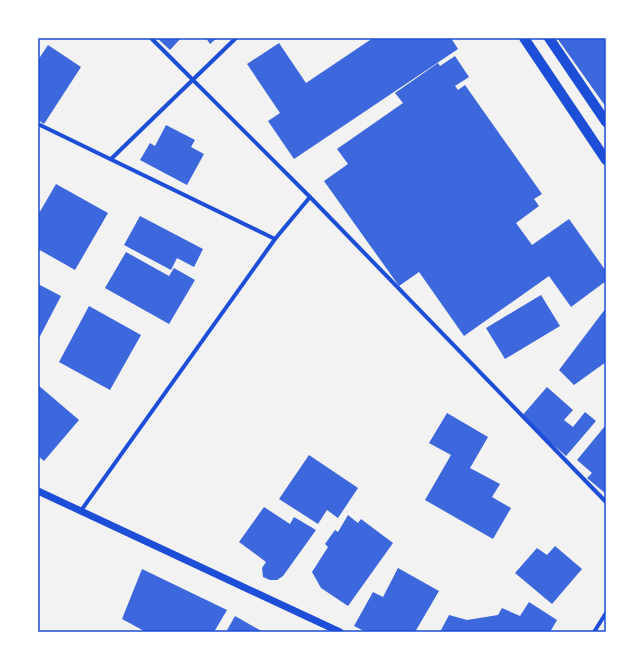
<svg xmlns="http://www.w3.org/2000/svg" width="644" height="670" viewBox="0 0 644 670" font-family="'Alegreya Sans',sans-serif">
  <rect width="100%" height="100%" fill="#f2f2f2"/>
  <g fill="#3d67dc">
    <path d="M 157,38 L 181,38 L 170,50 Z"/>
    <path d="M 206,38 L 217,38 L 210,44 Z"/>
    <path d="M 373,38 L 451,38 L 458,49 L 294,159 L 268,121 L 280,113 L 247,64 L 279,43 L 306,83 Z"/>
    <path d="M 557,38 L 606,38 L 606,107 Z"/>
    <path d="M 48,45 L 81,67 L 44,124 L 38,120 L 38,60 Z"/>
    <path d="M 455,56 L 469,77 L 455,86 L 458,90 L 465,85 L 542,194 L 534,199 L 539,206 L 516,223 L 532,245 L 569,219 L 606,271 L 606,281 L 571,307 L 549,276 L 464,336 L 419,272 L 399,286 L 324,181 L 348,164 L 337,149 L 403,103 L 395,93 L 438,63 L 440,66 Z"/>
    <path d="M 166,125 L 195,140 L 191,147 L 204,154 L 187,185 L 140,160 L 150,143 L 155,146 Z"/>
    <path d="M 56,184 L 108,213 L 75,270 L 38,249 L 38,215 Z"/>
    <path d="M 140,216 L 203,249 L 194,267 L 177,258 L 171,270 L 124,245 Z"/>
    <path d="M 126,252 L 169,276 L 174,268 L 195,280 L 169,324 L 105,288 Z"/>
    <path d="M 38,284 L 61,296 L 38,340 Z"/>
    <path d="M 541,295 L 560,326 L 505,359 L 486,328 Z"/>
    <path d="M 89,306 L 141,335 L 110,390 L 59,362 Z"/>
    <path d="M 606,308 L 606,362 L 574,385 L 559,370 Z"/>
    <path d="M 38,385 L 79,420 L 44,461 L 38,456 Z"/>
    <path d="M 547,387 L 573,410 L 564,420 L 573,427 L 585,412 L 596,421 L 566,456 L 521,417 Z"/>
    <path d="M 447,413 L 488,437 L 470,468 L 500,484 L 492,497 L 511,508 L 493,539 L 425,500 L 451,455 L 429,443 Z"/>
    <path d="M 605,426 L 606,427 L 606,494 L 587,478 L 592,473 L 577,460 Z"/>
    <path d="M 309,455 L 358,488 L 338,518 L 327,510 L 318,524 L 279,499 Z"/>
    <path d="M 264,507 L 290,524 L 294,517 L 316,530 L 283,576 L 277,580 L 270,580 L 263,577 L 262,568 L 266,562 L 239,542 Z"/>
    <path d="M 348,515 L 358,523 L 361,519 L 393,543 L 348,606 L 321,588 L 312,572 L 328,547 L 325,544 L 335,530 L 338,532 Z"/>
    <path d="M 555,546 L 582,569 L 552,604 L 515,573 L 537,548 L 547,555 Z"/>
    <path d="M 398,568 L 439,591 L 415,632 L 366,632 L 354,626 L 373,592 L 383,597 Z"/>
    <path d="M 142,569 L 227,610 L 214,632 L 146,632 L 122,619 Z"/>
    <path d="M 529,602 L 557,620 L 550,632 L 440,632 L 449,615 L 467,620 L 498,615 L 502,608 L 520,616 Z"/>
    <path d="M 235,616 L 263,632 L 226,632 Z"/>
  </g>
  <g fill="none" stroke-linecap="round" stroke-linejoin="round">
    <g stroke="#1d4ed8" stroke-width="4">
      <path d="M 151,38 L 310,197 L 606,502"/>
      <path d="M 38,124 L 275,239"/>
      <path d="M 111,159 L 236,38"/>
      <path d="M 80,512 L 275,239 L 310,197"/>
      <path d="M 594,632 L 606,613"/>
    </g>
    <path stroke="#1d4ed8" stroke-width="7" d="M 38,491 L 340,632"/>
    <g stroke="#1d4ed8" stroke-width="10">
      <path d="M 524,38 L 606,160"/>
      <path d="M 549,38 L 606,122"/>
    </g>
  </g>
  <rect width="644" height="670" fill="none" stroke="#ffffff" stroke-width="78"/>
  <rect x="39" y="39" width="566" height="592" fill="none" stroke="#1d4ed8" stroke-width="1.5"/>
</svg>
